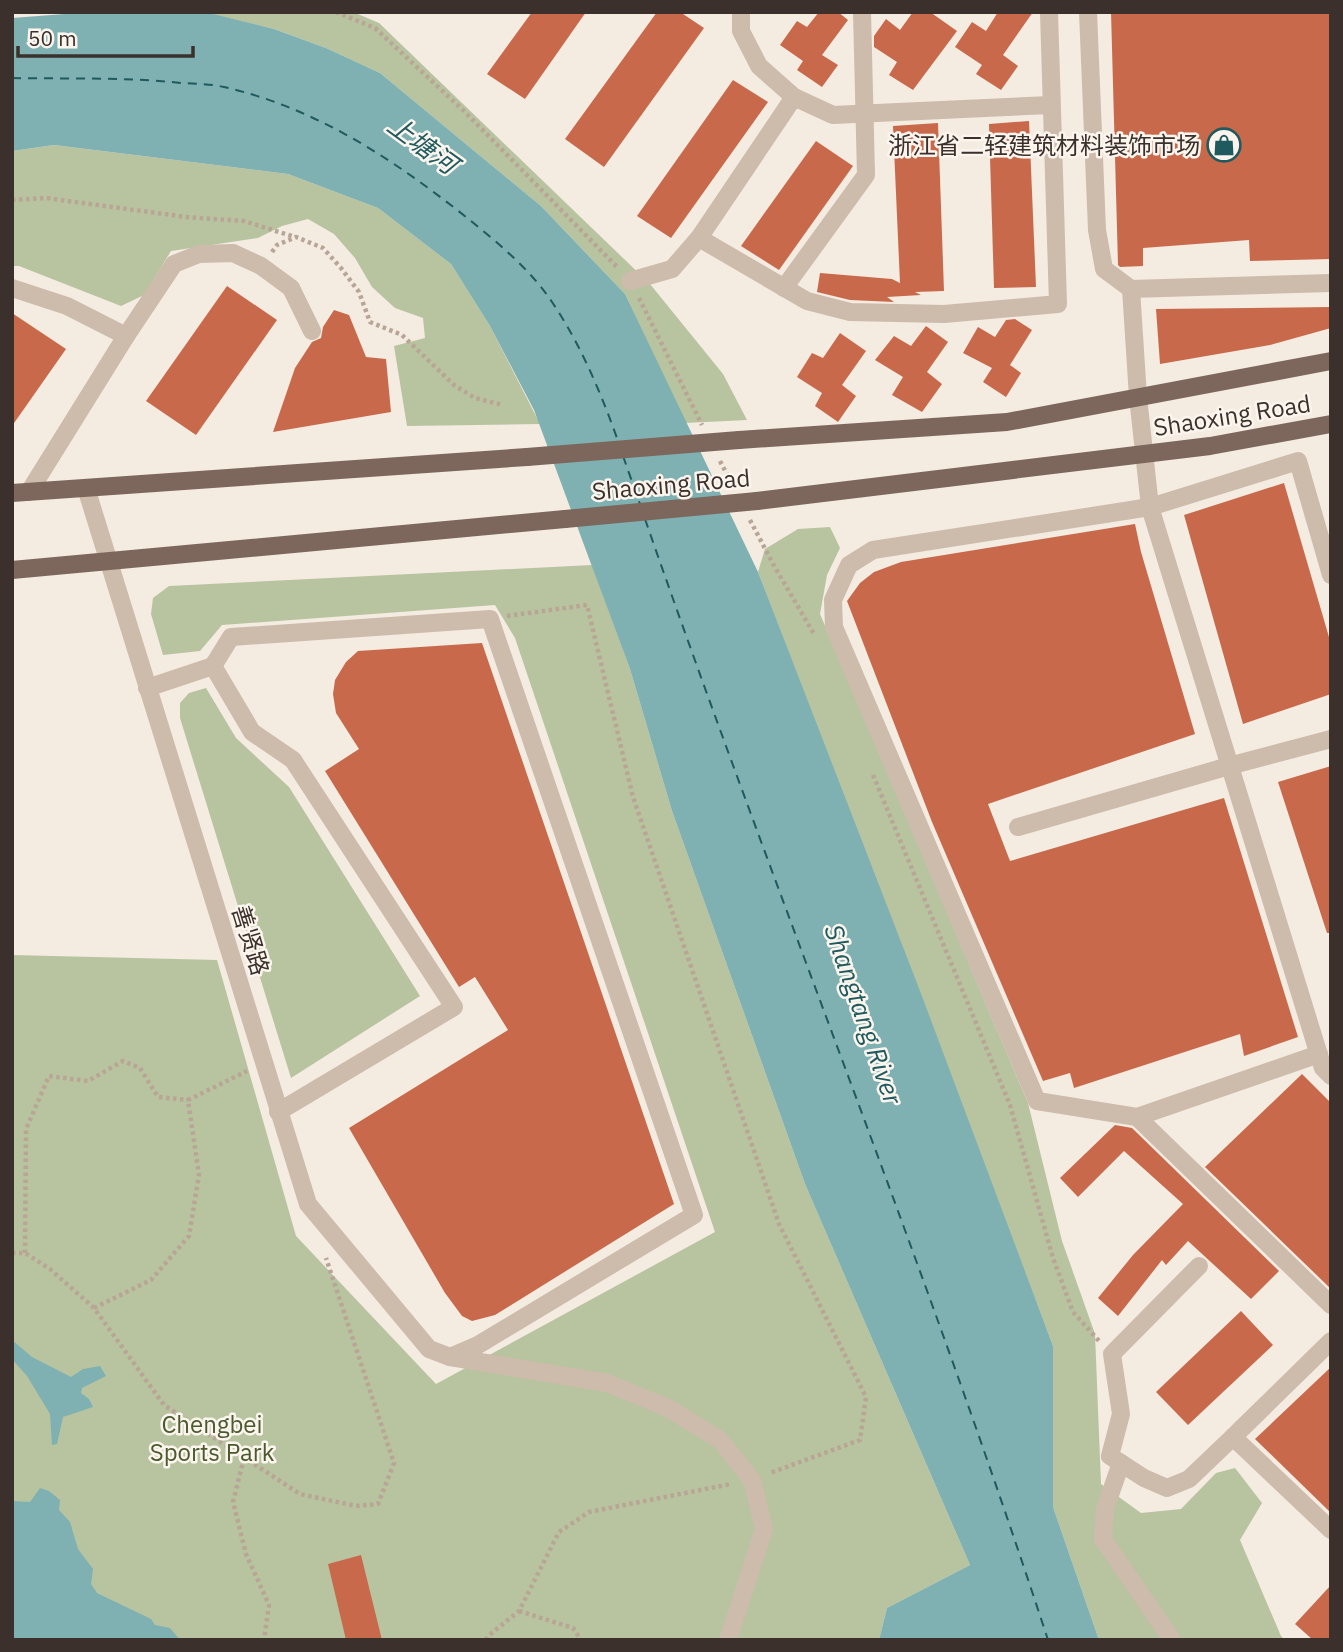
<svg xmlns="http://www.w3.org/2000/svg" width="1343" height="1652" viewBox="0 0 1343 1652" font-family="'IBM Plex Sans','Noto Sans SC',sans-serif">
  <rect width="100%" height="100%" fill="#f4ebe1"/>
  <g fill="#b8c4a0">
    <path d="M 203,12 L 353,12 L 379,23 L 650,284 L 723,374 L 747,420 L 685,423 L 625,294 L 541,206 L 380,73 L 326,48 L 274,29 Z"/>
    <path d="M 54,145 L 288,174 L 378,208 L 451,264 L 490,326 L 540,424 L 407,426 L 394,346 L 425,338 L 423,318 L 395,308 L 372,287 L 355,258 L 334,234 L 308,219 L 282,226 L 258,238 L 171,251 L 144,295 L 121,306 L 19,266 L 12,266 L 12,151 Z"/>
    <path d="M 830,527 L 840,548 L 827,575 L 820,614 L 1028,1103 L 1062,1241 L 1095,1334 L 1101,1484 L 1141,1513 L 1181,1509 L 1216,1473 L 1235,1468 L 1262,1503 L 1240,1540 L 1281,1636 L 1285,1640 L 1099,1640 L 1053,1507 L 1053,1346 L 758,572 L 765,549 L 798,529 Z"/>
    <path d="M 592,565 L 630,669 L 672,811 L 805,1184 L 970,1565 L 887,1608 L 879,1640 L 12,1640 L 12,955 L 217,960 L 296,1236 L 436,1384 L 715,1232 L 515,638 L 495,605 L 222,625 L 200,651 L 163,655 L 151,614 L 153,598 L 169,586 Z"/>
    <path d="M 206,688 L 236,738 L 289,787 L 420,996 L 291,1078 L 180,718 L 180,703 L 189,693 Z"/>
  </g>
  <g fill="#7fb0b2">
    <path d="M 91,12 L 205,12 L 274,29 L 326,48 L 380,73 L 541,206 L 625,294 L 758,572 L 920,991 L 1053,1346 L 1053,1507 L 1099,1640 L 879,1640 L 887,1608 L 970,1565 L 805,1184 L 672,811 L 630,669 L 534,410 L 490,326 L 451,264 L 378,208 L 288,174 L 54,145 L 12,151 L 12,18 Z"/>
    <path d="M 12,1340 L 32,1357 L 71,1377 L 83,1369 L 100,1366 L 106,1376 L 82,1388 L 81,1393 L 89,1399 L 93,1407 L 63,1417 L 57,1444 L 52,1445 L 50,1414 L 27,1376 L 12,1359 Z"/>
    <path d="M 40,1488 L 49,1491 L 60,1500 L 59,1510 L 70,1522 L 78,1549 L 93,1569 L 91,1584 L 97,1593 L 151,1619 L 155,1625 L 170,1628 L 180,1640 L 12,1640 L 12,1501 L 30,1502 Z"/>
  </g>
  <g fill="none" stroke-linecap="round" stroke-linejoin="round">
    <g stroke="#1f5a5e" stroke-width="2" stroke-dasharray="9 7" stroke-linecap="butt">
      <path d="M 12,78 C 69,79 126,77 182,83 C 196,84 211,84 224,87 C 316,108 393,159 466,217 C 497,242 530,269 552,302 C 581,345 601,393 618,441"/>
      <path d="M 623,456 L 640,504"/>
      <path d="M 645,519 C 775,894 925,1263 1048,1640"/>
    </g>
  </g>
  <g fill="#c8694b">
    <path d="M 532,12 L 586,12 L 525,99 L 487,74 Z"/>
    <path d="M 657,12 L 680,12 L 704,28 L 604,167 L 565,139 Z"/>
    <path d="M 819,12 L 838,12 L 848,20 L 822,55 L 838,65 L 822,87 L 797,70 L 803,61 L 780,45 L 797,21 L 807,27 Z"/>
    <path d="M 913,12 L 930,12 L 957,31 L 913,90 L 889,75 L 897,62 L 874,47 L 874,36 L 886,19 L 900,30 Z"/>
    <path d="M 998,12 L 1033,12 L 1003,55 L 1018,66 L 1001,90 L 976,74 L 982,65 L 955,47 L 972,22 L 986,31 Z"/>
    <path d="M 1111,12 L 1331,12 L 1331,259 L 1250,261 L 1249,240 L 1143,248 L 1143,266 L 1120,267 L 1118,265 Z"/>
    <path d="M 733,80 L 768,102 L 671,238 L 637,216 Z"/>
    <path d="M 1029,121 L 1036,287 L 994,288 L 989,124 Z"/>
    <path d="M 938,123 L 944,291 L 915,292 L 921,295 L 887,297 L 894,302 L 850,300 L 817,292 L 820,273 L 892,279 L 900,283 L 893,126 Z"/>
    <path d="M 816,141 L 853,166 L 779,270 L 741,246 Z"/>
    <path d="M 227,286 L 277,320 L 196,435 L 146,401 Z"/>
    <path d="M 1331,307 L 1331,328 L 1270,345 L 1160,364 L 1156,309 Z"/>
    <path d="M 334,310 L 349,315 L 366,357 L 386,359 L 391,412 L 273,432 L 295,368 L 312,342 L 321,338 L 323,327 Z"/>
    <path d="M 12,313 L 66,349 L 12,426 Z"/>
    <path d="M 1015,319 L 1032,330 L 1010,365 L 1021,373 L 1006,397 L 983,382 L 992,368 L 963,353 L 978,327 L 995,337 L 1006,320 Z"/>
    <path d="M 926,326 L 948,342 L 927,372 L 942,384 L 922,412 L 892,395 L 903,377 L 875,360 L 894,336 L 911,346 Z"/>
    <path d="M 840,333 L 866,351 L 842,385 L 856,396 L 838,422 L 815,406 L 822,393 L 797,377 L 812,353 L 823,358 Z"/>
    <path d="M 1284,483 L 1331,644 L 1331,694 L 1243,724 L 1184,515 Z"/>
    <path d="M 1135,524 L 1141,552 L 1195,734 L 988,804 L 1010,861 L 1224,798 L 1298,1037 L 1244,1056 L 1240,1034 L 1074,1088 L 1070,1073 L 1043,1081 L 932,822 L 847,601 L 860,583 L 874,572 L 901,562 Z"/>
    <path d="M 482,643 L 674,1204 L 495,1315 L 472,1321 L 462,1316 L 445,1293 L 349,1128 L 508,1030 L 475,977 L 459,987 L 325,771 L 359,749 L 336,713 L 333,694 L 335,680 L 346,662 L 358,651 Z"/>
    <path d="M 1331,766 L 1331,933 L 1327,933 L 1278,782 Z"/>
    <path d="M 1302,1074 L 1331,1103 L 1331,1289 L 1205,1167 Z"/>
    <path d="M 1115,1125 L 1132,1128 L 1279,1271 L 1251,1299 L 1188,1241 L 1166,1265 L 1162,1260 L 1118,1316 L 1098,1298 L 1133,1255 L 1183,1204 L 1124,1151 L 1078,1197 L 1060,1178 Z"/>
    <path d="M 1241,1311 L 1273,1345 L 1188,1425 L 1156,1392 Z"/>
    <path d="M 1331,1367 L 1331,1513 L 1255,1439 Z"/>
    <path d="M 361,1555 L 382,1640 L 346,1640 L 328,1564 Z"/>
    <path d="M 1331,1585 L 1331,1640 L 1313,1640 L 1295,1624 Z"/>
  </g>
  <g fill="none" stroke-linecap="round" stroke-linejoin="round">
    <g stroke="#b9a596" stroke-width="4.5" stroke-dasharray="3.5 3.5" stroke-linecap="butt">
      <path d="M 336,12 L 375,28 L 465,112 L 618,268"/>
      <path d="M 12,200 L 46,198 L 186,217 L 244,221 L 295,237"/>
      <path d="M 272,252 L 277,245 L 296,237 L 323,248 L 341,268 L 359,292 L 370,322 L 402,335 L 454,385 L 475,398 L 503,405"/>
      <path d="M 639,298 L 702,425"/>
      <path d="M 720,461 L 732,484"/>
      <path d="M 750,520 L 773,564 L 814,634"/>
      <path d="M 507,616 L 587,605 L 633,797 L 779,1224 L 866,1397 L 860,1440 L 770,1473"/>
      <path d="M 873,775 L 1010,1105 L 1053,1258 L 1073,1312 L 1100,1342"/>
      <path d="M 12,1253 L 25,1253 L 50,1269 L 94,1308 L 164,1405 L 300,1494 L 356,1506 L 378,1504 L 394,1463 L 326,1258"/>
      <path d="M 25,1253 L 26,1129 L 49,1076 L 88,1081 L 123,1061 L 140,1068 L 158,1097 L 188,1100"/>
      <path d="M 94,1308 L 151,1280 L 189,1236 L 199,1175 L 188,1100 L 247,1071"/>
      <path d="M 244,1458 L 233,1502 L 246,1554 L 269,1605 L 264,1640"/>
      <path d="M 519,1611 L 573,1628 L 581,1640"/>
      <path d="M 486,1640 L 488,1636 L 519,1611 L 559,1532 L 589,1512 L 731,1484"/>
    </g>
    <g stroke="#cdbbac" stroke-width="18">
      <path d="M 741,12 L 741,31 L 759,66 L 794,97 L 833,115 L 1051,105"/>
      <path d="M 1088,12 L 1097,230 L 1104,269 L 1131,289 L 1138,397 L 1150,507 L 1323,1068 L 1331,1076"/>
      <path d="M 699,238 L 807,301 L 850,312 L 944,314 L 1058,304 L 1049,12"/>
      <path d="M 630,281 L 672,269 L 699,238 L 794,97"/>
      <path d="M 12,288 L 67,306 L 126,336 L 174,264 L 199,254 L 233,253 L 261,266 L 291,288 L 312,331"/>
      <path d="M 784,288 L 866,175 L 862,12"/>
      <path d="M 1131,289 L 1331,283"/>
      <path d="M 86,488 L 308,1204 L 429,1349 L 450,1357 L 607,1383 L 668,1408 L 720,1440 L 752,1480 L 764,1529 L 728,1640"/>
      <path d="M 29,492 L 126,336"/>
      <path d="M 213,666 L 231,637 L 490,619 L 694,1215 L 478,1345 L 450,1357"/>
      <path d="M 147,688 L 213,666 L 252,732 L 293,760 L 454,1007 L 278,1112"/>
      <path d="M 1018,827 L 1229,766 L 1331,739"/>
      <path d="M 1319,1054 L 1137,1117 L 1037,1101 L 834,627 L 833,600 L 849,565 L 873,550 L 1150,507 L 1298,461 L 1331,575"/>
      <path d="M 1137,1117 L 1331,1305"/>
      <path d="M 1199,1266 L 1112,1354 L 1121,1414 L 1110,1456 L 1144,1478 L 1167,1488 L 1189,1479 L 1233,1437"/>
      <path d="M 1331,1341 L 1233,1437 L 1331,1530"/>
      <path d="M 1121,1463 L 1105,1509 L 1103,1539 L 1172,1640"/>
    </g>
    <g stroke="#7d675c" stroke-width="18">
      <path d="M 739,440 L 1007,422 L 1331,361"/>
      <path d="M 12,493 L 527,457"/>
      <path d="M 757,501 L 1210,446 L 1331,424"/>
      <path d="M 12,570 L 565,519"/>
    </g>
    <g stroke="#7d675c" stroke-width="18">
      <path d="M 527,457 L 739,440"/>
      <path d="M 565,519 L 757,501"/>
    </g>
  </g>
  <defs>
    <symbol id="shop-ring" viewBox="-11 -11 22 22"><circle r="9.5" fill="#fbf5ee" stroke="#1f5a5e" stroke-width="1.5"/><path d="M-5-2.5h2.3a2.7 3.5 0 0 1 5.4 0H5L5.5 6h-11ZM-1.5-2.5h3a1.5 2.3 0 0 0-3 0Z" fill="#1f5a5e"/></symbol>
  </defs>
  <g fill-rule="evenodd">
    <use href="#shop-ring" x="1205" y="126" width="38" height="38"/>
  </g>
  <g text-anchor="middle" dominant-baseline="central" stroke-width="5" stroke-linejoin="round" paint-order="stroke">
    <g font-size="24" fill="#3b302b" stroke="#fbf5ee" text-anchor="end">
      <text x="1200" y="145">浙江省二轻建筑材料装饰市场</text>
    </g>
    <g font-size="24" fill="#3b302b" stroke="#fbf5ee">
      <text transform="translate(1232 415) rotate(-9)">Shaoxing Road</text>
      <text transform="translate(671 484) rotate(-5)">Shaoxing Road</text>
      <text transform="translate(251 940) rotate(73)">善贤路</text>
    </g>
    <g font-size="24" fill="#4a5a2e" stroke="#fbf5ee">
      <text x="212" y="1424">Chengbei<tspan x="212" dy="28">Sports Park</tspan></text>
    </g>
    <g font-size="26" font-style="italic" fill="#1f5a5e" stroke="#fbf5ee">
      <text transform="translate(423 144) rotate(36)">上塘河</text>
      <text transform="translate(864 1014) rotate(71)">Shangtang River</text>
    </g>
  </g>
  <rect width="1343" height="1652" fill="none" stroke="#3b302b" stroke-width="28"/>
  <path d="M18 46v10h175v-10" fill="none" stroke="#3b302b" stroke-width="3.5"/>
  <text x="28" y="46" font-size="21" fill="#3b302b" stroke="#fbf5ee" stroke-width="5" paint-order="stroke">50 m</text>
</svg>
